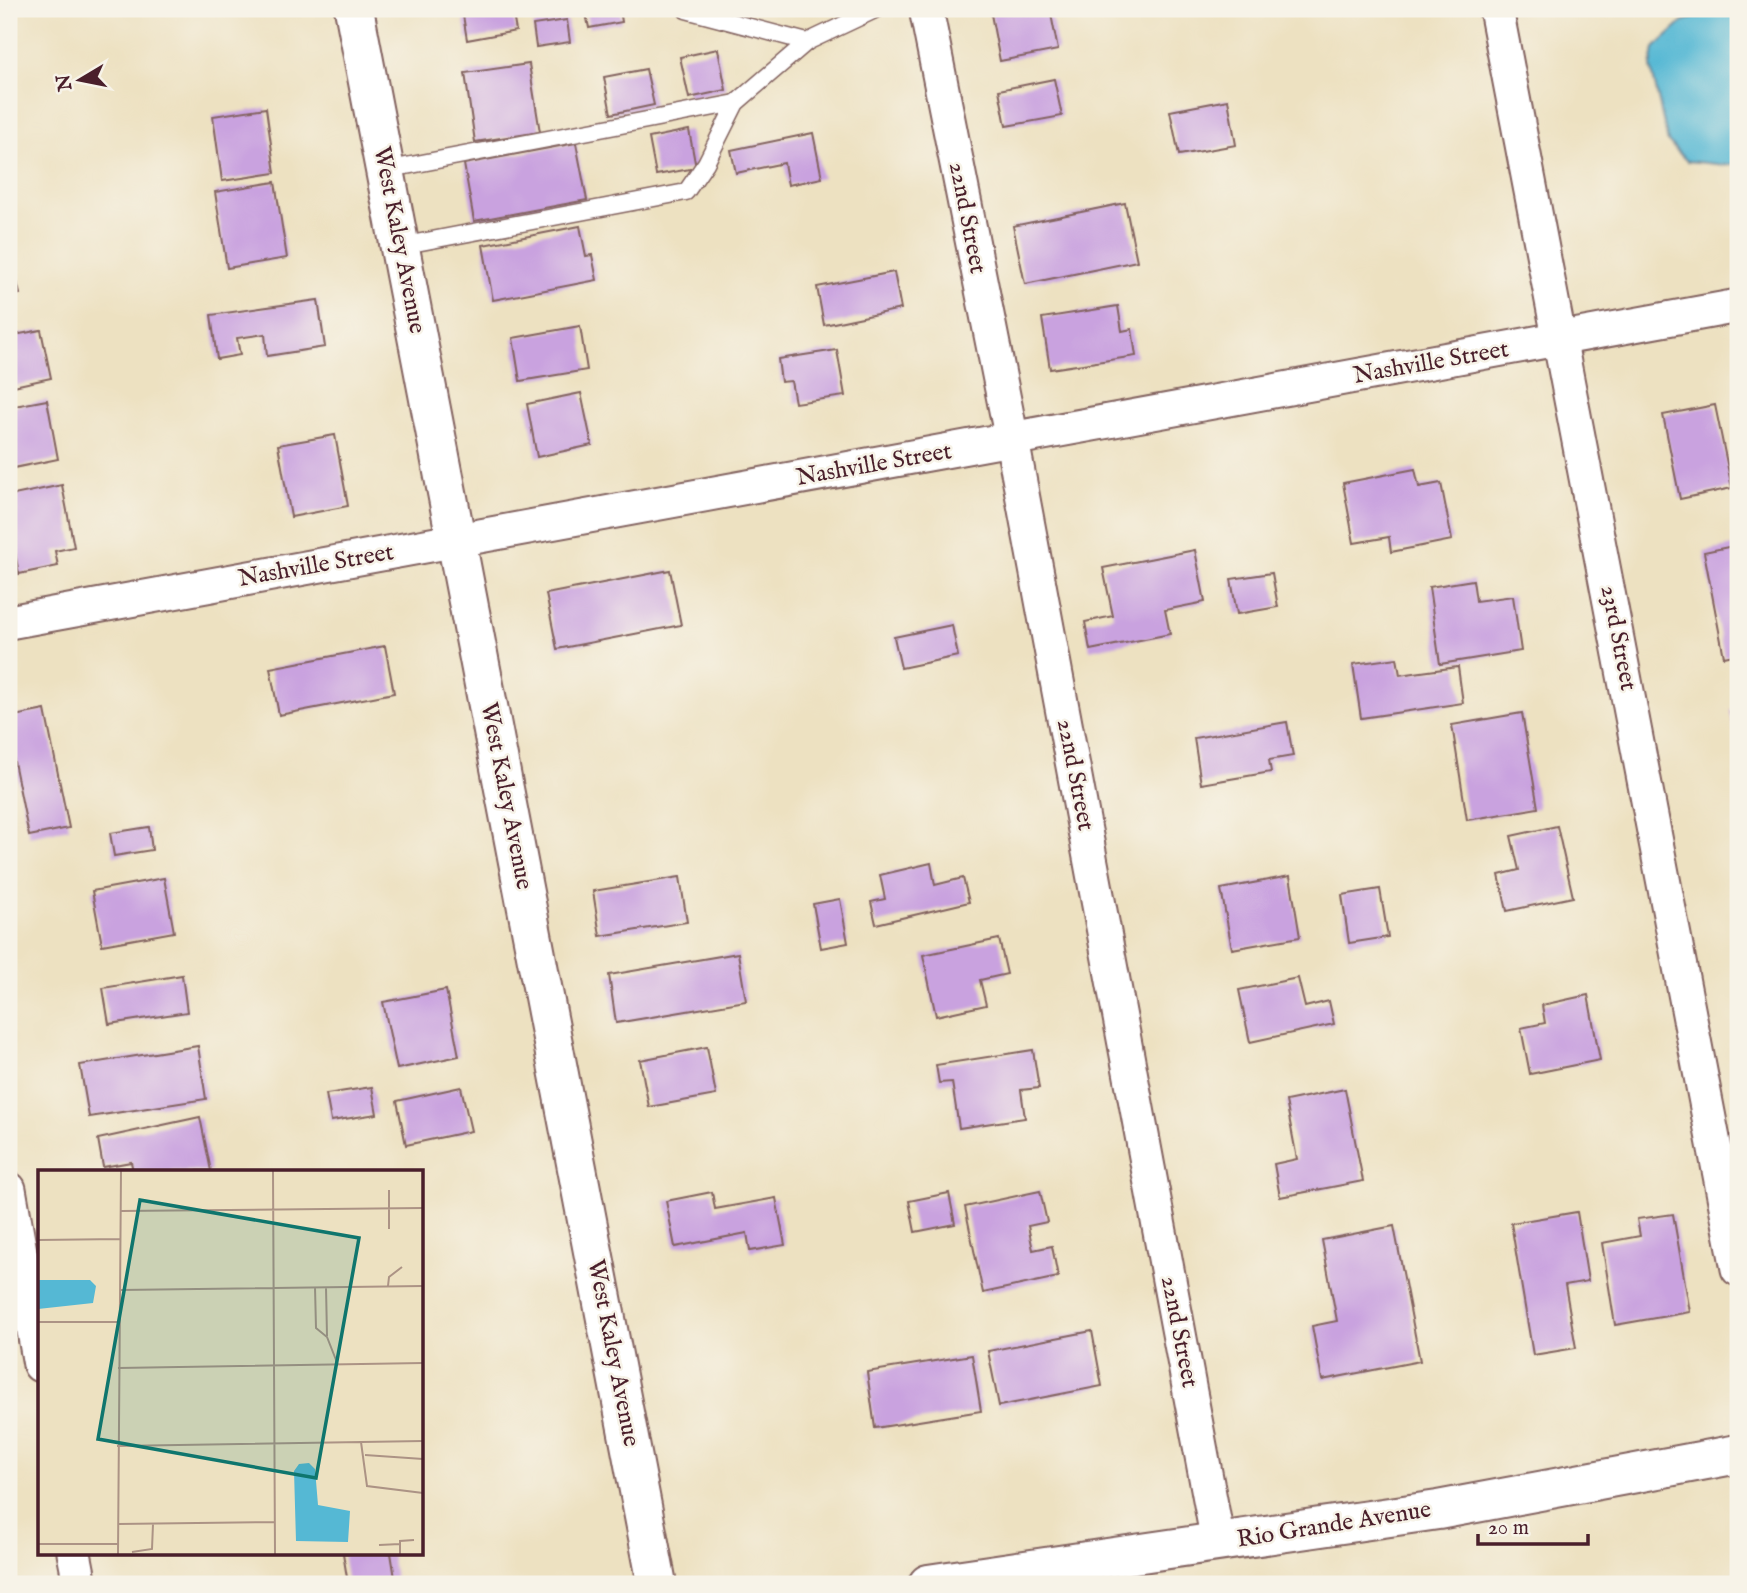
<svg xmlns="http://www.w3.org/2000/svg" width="1747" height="1593" viewBox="0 0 1747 1593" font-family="'IM FELL English',serif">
  <rect width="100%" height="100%" fill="#f7f3e8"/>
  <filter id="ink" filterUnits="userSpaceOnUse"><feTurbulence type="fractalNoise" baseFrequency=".0143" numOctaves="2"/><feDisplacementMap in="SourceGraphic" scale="14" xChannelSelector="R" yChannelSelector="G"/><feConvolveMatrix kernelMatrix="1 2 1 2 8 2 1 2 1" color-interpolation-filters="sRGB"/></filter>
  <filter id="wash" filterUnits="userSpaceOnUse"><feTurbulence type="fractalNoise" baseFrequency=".00686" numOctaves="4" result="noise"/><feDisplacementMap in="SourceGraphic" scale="28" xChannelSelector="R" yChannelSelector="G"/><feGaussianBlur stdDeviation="1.57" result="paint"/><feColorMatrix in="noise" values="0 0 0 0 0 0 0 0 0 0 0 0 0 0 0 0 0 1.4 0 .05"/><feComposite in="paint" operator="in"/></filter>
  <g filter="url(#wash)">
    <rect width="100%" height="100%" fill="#ede1c1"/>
    <path fill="#55b8d4" stroke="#506c80" stroke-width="2" d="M 1727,9 L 1738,9 L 1738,163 L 1726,165 L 1687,161 L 1668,142 L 1651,67 L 1654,48 L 1684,21 Z"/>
    <g id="blocks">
      <g fill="#c9a2df">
        <path d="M 462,9 L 512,9 L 516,31 L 467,40 Z"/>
        <path d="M 585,9 L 620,9 L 622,22 L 589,28 Z"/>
        <path d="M 990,9 L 1050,9 L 1058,50 L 1000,61 Z"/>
        <path d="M 567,20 L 570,42 L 536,47 L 533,25 Z"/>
        <path d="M 718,49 L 726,90 L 689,98 L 680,57 Z"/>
        <path d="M 529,64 L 540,132 L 475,142 L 465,73 Z"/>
        <path d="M 646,69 L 654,105 L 611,114 L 604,77 Z"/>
        <path d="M 1054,79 L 1062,116 L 1006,126 L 999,90 Z"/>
        <path d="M 1228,100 L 1236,145 L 1179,155 L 1170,111 Z"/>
        <path d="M 266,108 L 275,173 L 222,181 L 213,116 Z"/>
        <path d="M 689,130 L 696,168 L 656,175 L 649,138 Z"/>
        <path d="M 813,133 L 822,178 L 788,185 L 784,163 L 736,173 L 731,150 Z"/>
        <path d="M 576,143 L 587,200 L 474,221 L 464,164 Z"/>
        <path d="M 275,182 L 287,258 L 227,268 L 215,192 Z"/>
        <path d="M 1125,203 L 1137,261 L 1025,284 L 1013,226 Z"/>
        <path d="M 580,226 L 586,256 L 592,255 L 597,280 L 493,300 L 483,245 Z"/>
        <path d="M 9,248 L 20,294 L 9,296 Z"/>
        <path d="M 894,272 L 901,309 L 824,325 L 817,287 Z"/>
        <path d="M 318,300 L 325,347 L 267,356 L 265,334 L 237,338 L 240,355 L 217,359 L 211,315 Z"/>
        <path d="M 1118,306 L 1122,331 L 1132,329 L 1136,356 L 1050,369 L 1042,318 Z"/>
        <path d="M 580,326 L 587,370 L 520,381 L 513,338 Z"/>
        <path d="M 41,330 L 51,378 L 9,387 L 9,336 Z"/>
        <path d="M 837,350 L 845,396 L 795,403 L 791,381 L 781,382 L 778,359 Z"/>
        <path d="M 581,393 L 592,445 L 537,457 L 527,404 Z"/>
        <path d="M 47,400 L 58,459 L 9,469 L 9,407 Z"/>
        <path d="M 1715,405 L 1732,488 L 1680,499 L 1663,415 Z"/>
        <path d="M 335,435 L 348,506 L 291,517 L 278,445 Z"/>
        <path d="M 1415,469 L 1419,487 L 1441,483 L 1452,540 L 1391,552 L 1389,537 L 1354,543 L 1343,483 Z"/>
        <path d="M 62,485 L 74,547 L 55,551 L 58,566 L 19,574 L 9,521 L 9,496 Z"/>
        <path d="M 1738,545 L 1738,654 L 1724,657 L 1704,552 Z"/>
        <path d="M 1195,550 L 1205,602 L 1165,610 L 1170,634 L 1090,650 L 1085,622 L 1113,616 L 1103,568 Z"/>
        <path d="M 670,570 L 681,625 L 557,649 L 546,594 Z"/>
        <path d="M 1272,573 L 1278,607 L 1237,614 L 1231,579 Z"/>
        <path d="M 1473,580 L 1476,601 L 1513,596 L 1521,651 L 1440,664 L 1429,587 Z"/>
        <path d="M 952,625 L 958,656 L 901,668 L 894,637 Z"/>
        <path d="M 385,646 L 394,693 L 279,715 L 270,668 Z"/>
        <path d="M 1397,658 L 1400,675 L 1458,667 L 1463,703 L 1361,718 L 1353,664 Z"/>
        <path d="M 1738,708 L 1738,747 L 1737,747 L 1730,710 Z"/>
        <path d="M 45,710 L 69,828 L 29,836 L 9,737 L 9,717 Z"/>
        <path d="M 1522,713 L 1538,808 L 1467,820 L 1452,725 Z"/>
        <path d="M 1287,722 L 1293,756 L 1269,760 L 1271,772 L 1201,784 L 1194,738 Z"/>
        <path d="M 1557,826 L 1573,897 L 1507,911 L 1499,875 L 1519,870 L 1511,836 Z"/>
        <path d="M 149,827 L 152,850 L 114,856 L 110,833 Z"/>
        <path d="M 931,863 L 935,885 L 963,878 L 969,902 L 876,924 L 871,902 L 885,899 L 880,875 Z"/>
        <path d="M 1290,876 L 1300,937 L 1232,949 L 1221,889 Z"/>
        <path d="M 680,877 L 687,922 L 600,936 L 593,891 Z"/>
        <path d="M 164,878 L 174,932 L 102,945 L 92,891 Z"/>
        <path d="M 1380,889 L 1388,937 L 1349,943 L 1342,895 Z"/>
        <path d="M 840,899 L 848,943 L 821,948 L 813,904 Z"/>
        <path d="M 999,939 L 1007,974 L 980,980 L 986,1005 L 936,1016 L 923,955 Z"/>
        <path d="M 738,953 L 746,1001 L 616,1023 L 609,975 Z"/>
        <path d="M 182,975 L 187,1012 L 109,1024 L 103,988 Z"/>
        <path d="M 1298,978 L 1305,1007 L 1329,1001 L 1334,1024 L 1250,1042 L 1239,990 Z"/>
        <path d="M 446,990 L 459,1056 L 397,1069 L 383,1002 Z"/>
        <path d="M 1588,995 L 1600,1060 L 1530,1074 L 1521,1028 L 1545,1023 L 1542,1005 Z"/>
        <path d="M 198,1046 L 206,1099 L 89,1117 L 80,1065 Z"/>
        <path d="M 707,1047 L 716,1095 L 649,1107 L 640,1060 Z"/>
        <path d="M 1033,1050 L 1039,1088 L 1021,1090 L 1025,1118 L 959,1128 L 952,1082 L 939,1083 L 936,1065 Z"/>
        <path d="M 372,1087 L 377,1114 L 331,1121 L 326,1094 Z"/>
        <path d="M 461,1087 L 471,1131 L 406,1145 L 397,1101 Z"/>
        <path d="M 1345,1089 L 1363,1181 L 1280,1197 L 1274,1164 L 1297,1159 L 1286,1101 Z"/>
        <path d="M 200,1117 L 211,1171 L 133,1171 L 131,1162 L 103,1167 L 98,1139 Z"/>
        <path d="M 1040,1191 L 1047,1222 L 1028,1226 L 1033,1250 L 1052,1246 L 1058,1277 L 983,1293 L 965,1207 Z"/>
        <path d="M 712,1192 L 715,1209 L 776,1198 L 785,1245 L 750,1251 L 747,1233 L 675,1247 L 666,1201 Z"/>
        <path d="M 949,1193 L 955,1224 L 915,1232 L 909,1201 Z"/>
        <path d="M 1577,1212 L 1588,1281 L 1565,1285 L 1576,1348 L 1533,1355 L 1511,1223 Z"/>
        <path d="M 1673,1214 L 1690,1312 L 1615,1325 L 1602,1243 L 1640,1236 L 1637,1219 Z"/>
        <path d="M 1394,1226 L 1420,1361 L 1322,1380 L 1312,1326 L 1337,1321 L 1322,1240 Z"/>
        <path d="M 1092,1331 L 1102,1386 L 999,1406 L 988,1351 Z"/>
        <path d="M 972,1355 L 981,1411 L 875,1428 L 867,1372 Z"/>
        <path d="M 343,1553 L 391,1553 L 396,1584 L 348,1584 Z"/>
      </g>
    </g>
  </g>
  <g filter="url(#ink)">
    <use href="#blocks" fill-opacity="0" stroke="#836360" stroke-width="2"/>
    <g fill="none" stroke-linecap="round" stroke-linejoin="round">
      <defs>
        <g id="lane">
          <path d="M 686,10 L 807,42"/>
          <path d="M 385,170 L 736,103"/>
          <path d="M 400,246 L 686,192 L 706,163 L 736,103 L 807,42 L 877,9"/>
        </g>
        <g id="street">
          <path d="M 926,9 L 1012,440 L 1218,1542"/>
          <path d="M 1496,9 L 1738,1269"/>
          <path d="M 9,622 L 1738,306"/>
          <path d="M 9,1189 L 40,1365"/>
          <path d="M 74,1553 L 80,1584"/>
        </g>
        <g id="secondary">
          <path d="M 354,9 L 657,1584"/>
          <path d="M 928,1584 L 1438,1510 L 1738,1454"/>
        </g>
      </defs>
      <use href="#lane" stroke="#836360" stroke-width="19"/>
      <use href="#street" stroke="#836360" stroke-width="37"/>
      <use href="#secondary" stroke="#836360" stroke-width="42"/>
      <use href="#lane" stroke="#fff" stroke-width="16"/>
      <use href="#street" stroke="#fff" stroke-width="33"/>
      <use href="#secondary" stroke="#fff" stroke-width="38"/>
    </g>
  </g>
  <g text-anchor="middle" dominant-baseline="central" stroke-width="5" stroke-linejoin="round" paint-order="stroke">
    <g font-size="24" fill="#4a1f2b" stroke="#f7f3e8">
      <text transform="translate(967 218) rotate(79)">22nd Street</text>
      <text transform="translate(399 240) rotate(79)">West Kaley Avenue</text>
      <text transform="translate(1431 363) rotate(-10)">Nashville Street</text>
      <text transform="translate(874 465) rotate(-10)">Nashville Street</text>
      <text transform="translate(316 566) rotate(-10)">Nashville Street</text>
      <text transform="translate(1618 638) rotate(79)">23rd Street</text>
      <text transform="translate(1075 775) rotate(79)">22nd Street</text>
      <text transform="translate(506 796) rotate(79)">West Kaley Avenue</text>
      <text transform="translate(1179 1332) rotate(79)">22nd Street</text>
      <text transform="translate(613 1353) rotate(79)">West Kaley Avenue</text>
      <text transform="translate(1334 1525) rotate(-9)">Rio Grande Avenue</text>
    </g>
  </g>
  <g transform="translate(38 1170)">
    <rect width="385" height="385" fill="#ede1c1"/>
    <path d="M 0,110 L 52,110 L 58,116 L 55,133 L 0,139 ZM 271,293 L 277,299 L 280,335 L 312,341 L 310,372 L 258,371 L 256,301 L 261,294 Z" fill="#55b8d4"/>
    <path fill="none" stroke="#ac9385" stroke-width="2" d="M 235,1 L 237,384M 351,20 L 351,59M 83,41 L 385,38M 0,70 L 83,69M 350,116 L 351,107 L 364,97M 277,117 L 278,158 L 289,167 L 300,195M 288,117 L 289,166M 82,120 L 385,116M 0,152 L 81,152M 80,198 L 385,193M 323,272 L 329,316 L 385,323M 79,276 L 385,271M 327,285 L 385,289M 80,354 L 237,352M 0,374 L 80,374M 341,375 L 362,374M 94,382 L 114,379 L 115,354M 80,384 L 83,1M 362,384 L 362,371 L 376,370"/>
    <path fill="#0f766e" fill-opacity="0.15" stroke="#0f766e" stroke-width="3.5" d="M 102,30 L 321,68 L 278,308 L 60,269 Z"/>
    <rect width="385" height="385" fill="none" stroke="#4a1f2b" stroke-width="3.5"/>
  </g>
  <rect width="1747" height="1593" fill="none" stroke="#f7f3e8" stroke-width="35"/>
  <g transform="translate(80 80) rotate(260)" stroke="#f7f3e8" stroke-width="5" paint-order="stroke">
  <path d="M0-5L12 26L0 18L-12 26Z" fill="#4a1f2b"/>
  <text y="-10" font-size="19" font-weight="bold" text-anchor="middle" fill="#4a1f2b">N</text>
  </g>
  <path d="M1478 1534v10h110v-10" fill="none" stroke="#4a1f2b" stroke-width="3.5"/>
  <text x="1488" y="1534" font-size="21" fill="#4a1f2b" stroke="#f7f3e8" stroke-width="5" paint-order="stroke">20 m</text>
</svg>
